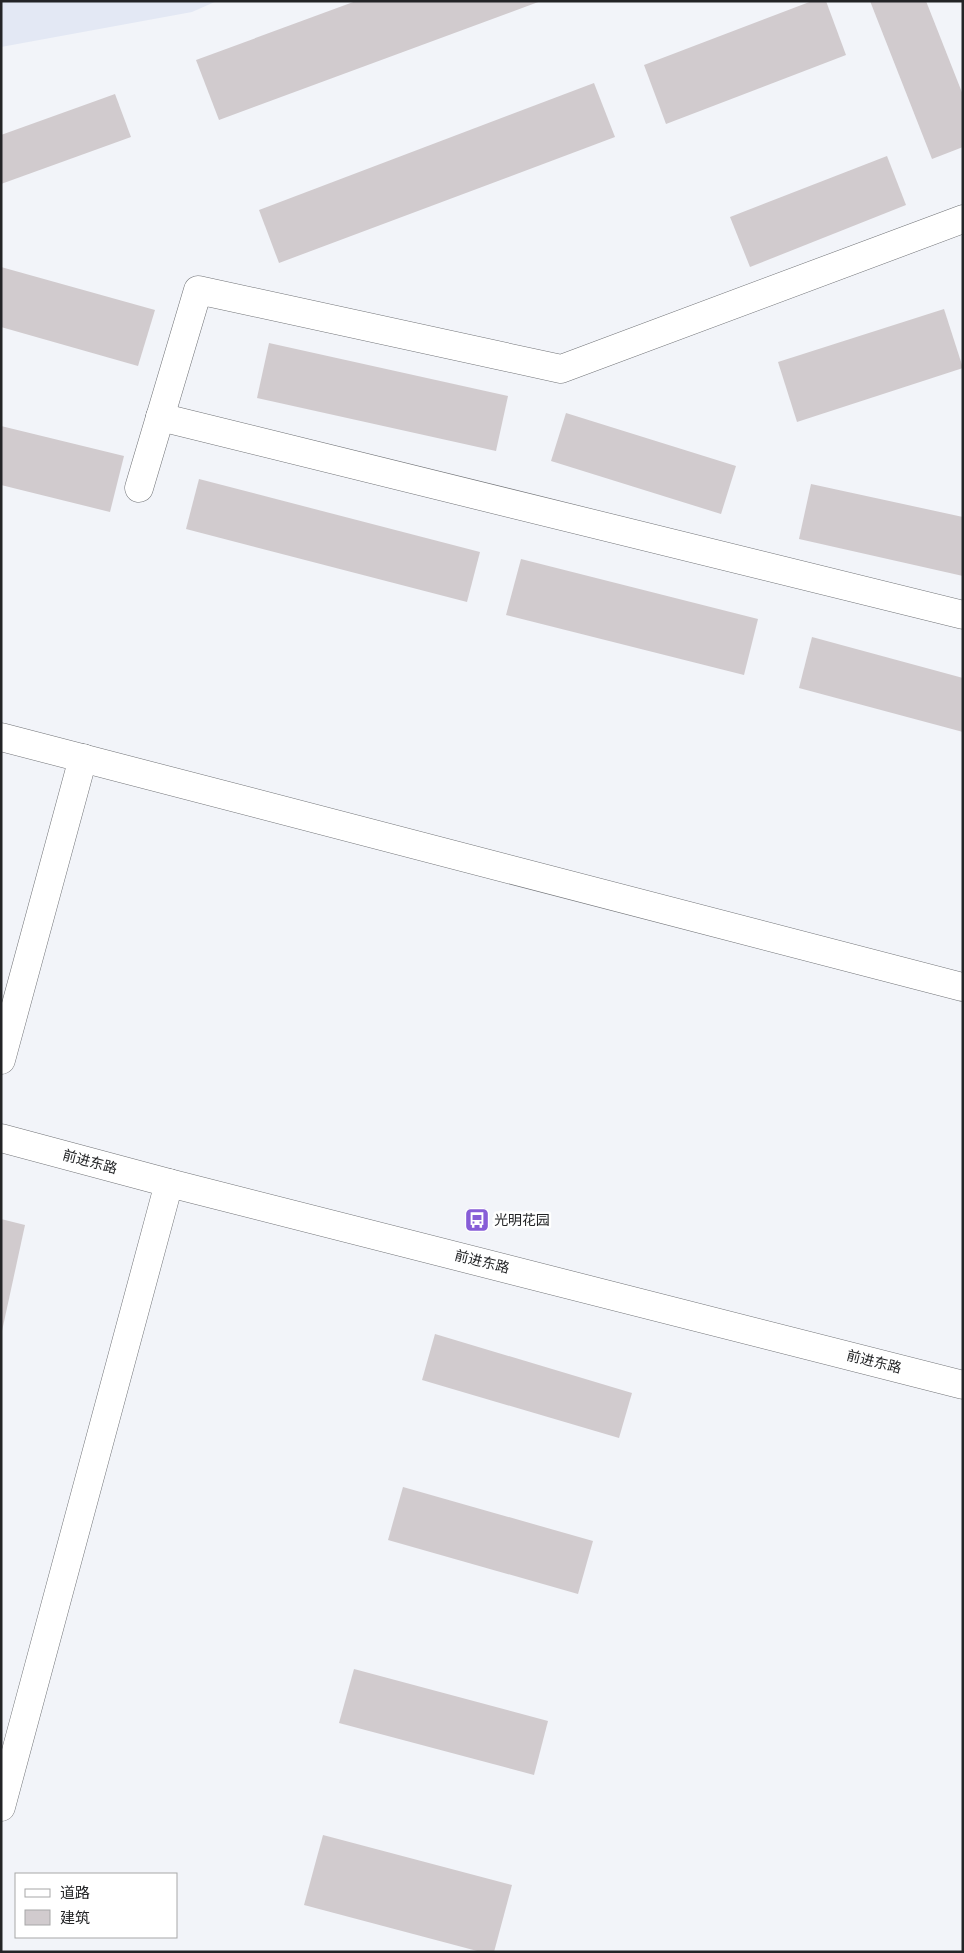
<svg xmlns="http://www.w3.org/2000/svg" width="964" height="1953" viewBox="0 0 964 1953" font-family="'Fira Sans Condensed','Noto Sans SC',sans-serif">
  <rect width="100%" height="100%" fill="#f2f4f9"/>
  <path fill="#e3e8f4" d="M 1,1 L 217,1 L 192,12 L 1,47 Z"/>
  <g fill="#d1cbce">
    <path d="M 356,1 L 541,1 L 219,120 L 196,60 Z"/>
    <path d="M 812,1 L 826,1 L 846,55 L 666,124 L 644,65 Z"/>
    <path d="M 870,1 L 926,1 L 963,95 L 963,147 L 932,159 Z"/>
    <path d="M 594,83 L 615,137 L 279,263 L 259,210 Z"/>
    <path d="M 115,94 L 131,137 L 1,184 L 1,135 Z"/>
    <path d="M 887,156 L 906,205 L 750,267 L 730,217 Z"/>
    <path d="M 1,267 L 155,310 L 138,366 L 1,327 Z"/>
    <path d="M 944,309 L 963,368 L 797,422 L 778,362 Z"/>
    <path d="M 269,343 L 508,396 L 496,451 L 257,398 Z"/>
    <path d="M 566,413 L 736,466 L 721,514 L 551,461 Z"/>
    <path d="M 1,426 L 124,456 L 110,512 L 1,485 Z"/>
    <path d="M 199,479 L 480,552 L 467,602 L 186,529 Z"/>
    <path d="M 811,484 L 963,517 L 963,576 L 799,539 Z"/>
    <path d="M 521,559 L 758,619 L 744,675 L 506,615 Z"/>
    <path d="M 812,637 L 963,678 L 963,732 L 799,688 Z"/>
    <path d="M 1,1219 L 25,1225 L 2,1331 L 1,1331 Z"/>
    <path d="M 435,1334 L 632,1393 L 619,1438 L 422,1380 Z"/>
    <path d="M 403,1487 L 593,1541 L 578,1594 L 388,1540 Z"/>
    <path d="M 354,1669 L 548,1721 L 534,1775 L 339,1723 Z"/>
    <path d="M 323,1835 L 512,1885 L 494,1952 L 481,1952 L 304,1905 Z"/>
  </g>
  <g fill="none" stroke-linecap="round" stroke-linejoin="round">
    <defs>
      <g id="minor">
        <path d="M 160,417 L 963,615"/>
        <path d="M 139,488 L 198,290 L 561,369 L 963,219"/>
        <path d="M 1,737 L 962,987"/>
        <path d="M 1,1060 L 83,758"/>
        <path d="M 1,1807 L 169,1183"/>
      </g>
      <path id="secondary" d="M 1,1138 L 169,1183 L 963,1385"/>
    </defs>
    <use href="#minor" stroke="#717377" stroke-width="29"/>
    <use href="#secondary" stroke="#717377" stroke-width="29"/>
    <use href="#minor" stroke="#fff" stroke-width="28"/>
    <use href="#secondary" stroke="#fff" stroke-width="28"/>
  </g>
  <defs>
    <symbol id="bus-square" viewBox="-11 -11 22 22"><rect x="-9" y="-9" width="18" height="18" rx="4" fill="#875dd7" stroke="#fff"/><path d="M-5-6H5V4H4V6H2V4H-2V6H-4V4H-5ZM-3.5-4V0h7V-4ZM-3.5 1.2v1.5H-2V1.2ZM2 1.2v1.5H3.5V1.2Z" fill="#fff"/></symbol>
  </defs>
  <g fill-rule="evenodd">
    <use href="#bus-square" x="463" y="1206" width="28" height="28"/>
  </g>
  <g text-anchor="middle" dominant-baseline="central" stroke-width="5" stroke-linejoin="round" paint-order="stroke">
    <g font-size="14" fill="#232426" stroke="#fff">
      <text transform="translate(90 1162) rotate(15)">前进东路</text>
      <text transform="translate(482 1262) rotate(14)">前进东路</text>
      <text transform="translate(874 1362) rotate(14)">前进东路</text>
    </g>
    <g font-size="14" fill="#232426" stroke="#fff" text-anchor="start">
      <text x="494" y="1220">光明花园</text>
    </g>
  </g>
  <rect width="964" height="1953" fill="none" stroke="#232426" stroke-width="5"/>
  <rect x="15" y="1873" width="162" height="65" fill="#ffffff" stroke="#a7a7a8"/>
  <rect x="25" y="1889" width="25" height="8" fill="#ffffff" stroke="#a7a7a8"/>
  <text x="60" y="1898" font-size="15" fill="#232426">道路</text>
  <rect x="25" y="1910" width="25" height="15" fill="#d1cbce" stroke="#a7a7a8"/>
  <text x="60" y="1923" font-size="15" fill="#232426">建筑</text>
</svg>
